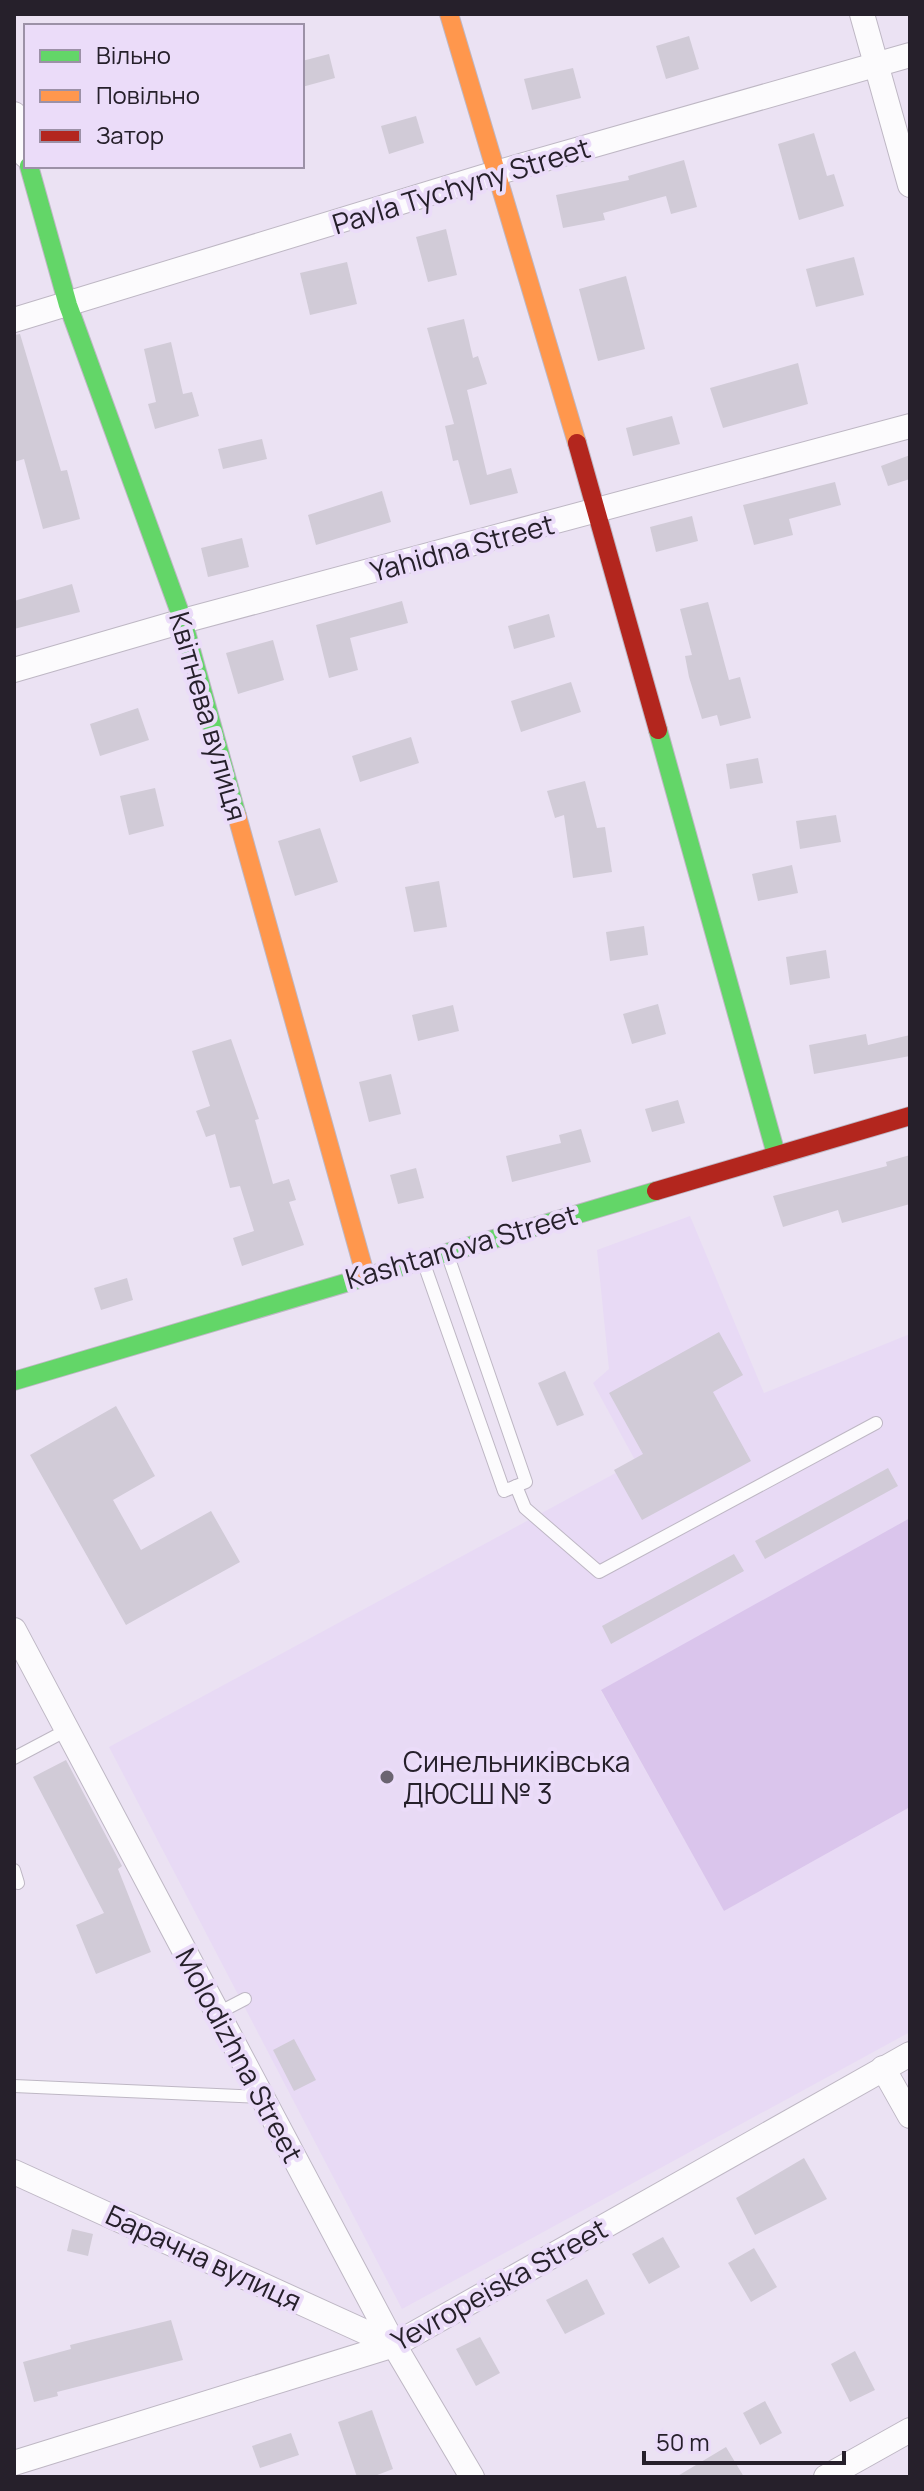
<svg xmlns="http://www.w3.org/2000/svg" width="924" height="2491" viewBox="0 0 924 2491" font-family="Manrope,sans-serif">
  <rect width="100%" height="100%" fill="#ebe2f3"/>
  <path fill="#e8daf5" d="M 690,1216 L 764,1393 L 910,1334 L 910,1518 L 601,1691 L 724,1911 L 910,1807 L 910,2032 L 402,2309 L 109,1747 L 636,1462 L 593,1383 L 609,1369 L 597,1250 Z"/>
  <path fill="#dac5ec" d="M 910,1518 L 910,1807 L 724,1911 L 601,1690 Z"/>
  <g fill="#d1cbd7">
    <path d="M 689,36 L 699,69 L 666,79 L 656,46 Z"/>
    <path d="M 329,54 L 335,78 L 302,87 L 302,61 Z"/>
    <path d="M 573,68 L 581,98 L 532,110 L 524,79 Z"/>
    <path d="M 416,116 L 424,143 L 389,154 L 381,126 Z"/>
    <path d="M 814,133 L 827,176 L 834,174 L 844,206 L 799,220 L 778,144 Z"/>
    <path d="M 684,160 L 697,207 L 671,214 L 666,196 L 603,213 L 605,220 L 563,228 L 556,195 L 629,180 L 628,176 Z"/>
    <path d="M 446,229 L 457,275 L 428,282 L 416,237 Z"/>
    <path d="M 854,257 L 864,295 L 816,307 L 806,269 Z"/>
    <path d="M 347,262 L 357,304 L 310,315 L 300,273 Z"/>
    <path d="M 626,276 L 645,349 L 598,361 L 579,289 Z"/>
    <path d="M 464,319 L 473,358 L 478,356 L 487,384 L 467,390 L 487,475 L 511,468 L 518,493 L 470,505 L 458,460 L 453,461 L 445,426 L 454,424 L 427,328 Z"/>
    <path d="M 20,334 L 61,471 L 67,470 L 80,519 L 43,529 L 24,459 L 14,462 L 14,335 Z"/>
    <path d="M 171,342 L 183,394 L 192,392 L 199,416 L 155,429 L 148,404 L 156,402 L 144,349 Z"/>
    <path d="M 798,363 L 808,404 L 723,428 L 710,388 Z"/>
    <path d="M 672,416 L 680,444 L 633,456 L 626,428 Z"/>
    <path d="M 262,439 L 267,459 L 223,469 L 218,449 Z"/>
    <path d="M 910,455 L 910,479 L 888,486 L 881,466 Z"/>
    <path d="M 835,482 L 841,505 L 789,519 L 793,535 L 754,545 L 743,505 Z"/>
    <path d="M 382,491 L 391,522 L 316,545 L 308,515 Z"/>
    <path d="M 692,516 L 698,541 L 656,552 L 650,527 Z"/>
    <path d="M 242,538 L 249,567 L 208,577 L 201,548 Z"/>
    <path d="M 72,584 L 80,612 L 14,629 L 14,601 Z"/>
    <path d="M 402,601 L 408,623 L 350,638 L 358,670 L 329,678 L 316,625 Z"/>
    <path d="M 708,602 L 729,680 L 740,677 L 751,718 L 720,726 L 717,715 L 702,719 L 689,677 L 685,656 L 692,655 L 680,609 Z"/>
    <path d="M 549,614 L 555,637 L 514,649 L 508,626 Z"/>
    <path d="M 273,640 L 284,680 L 238,694 L 226,653 Z"/>
    <path d="M 571,682 L 581,712 L 521,732 L 511,701 Z"/>
    <path d="M 138,708 L 149,740 L 100,756 L 90,724 Z"/>
    <path d="M 411,737 L 419,763 L 360,782 L 352,756 Z"/>
    <path d="M 758,758 L 763,783 L 730,789 L 726,764 Z"/>
    <path d="M 585,781 L 597,828 L 605,827 L 612,872 L 573,878 L 564,815 L 555,818 L 547,791 Z"/>
    <path d="M 155,788 L 164,826 L 129,835 L 120,796 Z"/>
    <path d="M 836,815 L 841,842 L 800,849 L 796,821 Z"/>
    <path d="M 320,828 L 338,882 L 295,896 L 278,841 Z"/>
    <path d="M 792,865 L 798,893 L 758,901 L 752,874 Z"/>
    <path d="M 439,881 L 447,927 L 414,932 L 405,887 Z"/>
    <path d="M 644,926 L 648,955 L 610,961 L 606,932 Z"/>
    <path d="M 826,950 L 830,978 L 790,985 L 786,957 Z"/>
    <path d="M 658,1004 L 666,1034 L 632,1044 L 623,1014 Z"/>
    <path d="M 453,1005 L 459,1031 L 418,1041 L 412,1015 Z"/>
    <path d="M 866,1034 L 868,1045 L 910,1035 L 910,1056 L 814,1074 L 809,1045 Z"/>
    <path d="M 231,1039 L 259,1119 L 255,1120 L 273,1184 L 289,1179 L 296,1200 L 289,1202 L 304,1245 L 242,1266 L 233,1238 L 254,1231 L 240,1186 L 230,1188 L 215,1134 L 206,1137 L 196,1111 L 210,1106 L 192,1051 Z"/>
    <path d="M 391,1074 L 401,1114 L 369,1122 L 359,1082 Z"/>
    <path d="M 678,1100 L 685,1123 L 652,1132 L 645,1109 Z"/>
    <path d="M 581,1129 L 591,1162 L 512,1182 L 506,1156 L 561,1143 L 559,1135 Z"/>
    <path d="M 910,1155 L 910,1204 L 842,1223 L 838,1210 L 783,1227 L 773,1196 L 887,1166 L 886,1162 Z"/>
    <path d="M 416,1168 L 424,1198 L 398,1204 L 390,1175 Z"/>
    <path d="M 127,1278 L 133,1300 L 101,1310 L 94,1288 Z"/>
    <path d="M 719,1332 L 743,1375 L 713,1392 L 751,1461 L 642,1520 L 614,1470 L 643,1454 L 609,1393 Z"/>
    <path d="M 565,1371 L 584,1415 L 557,1426 L 538,1383 Z"/>
    <path d="M 116,1406 L 155,1476 L 113,1500 L 141,1550 L 211,1511 L 240,1562 L 126,1625 L 30,1455 Z"/>
    <path d="M 888,1468 L 898,1486 L 765,1559 L 755,1541 Z"/>
    <path d="M 734,1554 L 744,1571 L 611,1644 L 602,1626 Z"/>
    <path d="M 66,1760 L 122,1866 L 118,1869 L 151,1952 L 96,1974 L 76,1925 L 104,1913 L 33,1777 Z"/>
    <path d="M 294,2039 L 316,2080 L 294,2091 L 273,2050 Z"/>
    <path d="M 804,2158 L 827,2199 L 755,2235 L 736,2198 Z"/>
    <path d="M 72,2229 L 93,2234 L 88,2256 L 67,2251 Z"/>
    <path d="M 663,2237 L 680,2267 L 649,2284 L 632,2254 Z"/>
    <path d="M 754,2248 L 777,2287 L 751,2302 L 728,2263 Z"/>
    <path d="M 587,2279 L 605,2314 L 565,2334 L 546,2300 Z"/>
    <path d="M 171,2320 L 183,2360 L 57,2392 L 58,2396 L 34,2402 L 23,2362 L 71,2349 L 70,2345 Z"/>
    <path d="M 480,2337 L 500,2373 L 476,2386 L 456,2349 Z"/>
    <path d="M 855,2351 L 875,2390 L 850,2402 L 831,2364 Z"/>
    <path d="M 765,2401 L 782,2433 L 760,2445 L 743,2413 Z"/>
    <path d="M 372,2410 L 393,2469 L 372,2477 L 357,2477 L 338,2422 Z"/>
    <path d="M 291,2433 L 299,2455 L 260,2468 L 252,2446 Z"/>
    <path d="M 726,2447 L 744,2477 L 676,2477 Z"/>
  </g>
  <g fill="none" stroke-linecap="round" stroke-linejoin="round">
    <defs>
      <g id="lane">
        <path d="M 423,1261 L 504,1491 L 526,1482 L 447,1253"/>
        <path d="M 516,1486 L 525,1508 L 599,1572 L 876,1423"/>
        <path d="M 14,1758 L 67,1730"/>
        <path d="M 14,1870 L 18,1883"/>
        <path d="M 218,2013 L 245,1999"/>
        <path d="M 14,2086 L 262,2097"/>
      </g>
      <g id="street">
        <path d="M 862,14 L 910,185"/>
        <path d="M 14,114 L 26,156"/>
        <path d="M 14,320 L 496,173 L 910,55"/>
        <path d="M 14,670 L 183,621 L 910,426"/>
        <path d="M 14,1630 L 394,2345 L 472,2477"/>
        <path d="M 883,2068 L 910,2116"/>
        <path d="M 14,2172 L 394,2345"/>
        <path d="M 14,2463 L 394,2345 L 910,2054"/>
        <path d="M 826,2477 L 910,2430"/>
      </g>
      <g id="fast">
        <path d="M 29,166 L 68,305 L 183,621 L 237,816"/>
        <path d="M 658,730 L 776,1154"/>
        <path d="M 14,1381 L 656,1191"/>
      </g>
      <g id="slow">
        <path d="M 449,14 L 577,443"/>
        <path d="M 237,816 L 365,1274"/>
      </g>
      <g id="jam">
        <path d="M 577,443 L 658,730"/>
        <path d="M 656,1191 L 910,1116"/>
      </g>
    </defs>
    <use href="#lane" stroke="#beb7c4" stroke-width="14"/>
    <use href="#street" stroke="#beb7c4" stroke-width="26"/>
    <use href="#fast" stroke="#beb7c4" stroke-width="20"/>
    <use href="#slow" stroke="#beb7c4" stroke-width="20"/>
    <use href="#jam" stroke="#beb7c4" stroke-width="20"/>
    <use href="#lane" stroke="#fcfbfd" stroke-width="12"/>
    <use href="#street" stroke="#fcfbfd" stroke-width="24"/>
    <use href="#fast" stroke="#63d668" stroke-width="18"/>
    <use href="#slow" stroke="#ff974d" stroke-width="18"/>
    <use href="#jam" stroke="#b3261e" stroke-width="18"/>
  </g>
  <circle fill="#6b6471" stroke="#ebdcf9" stroke-width="3" cx="387" cy="1777" r="8"/>
  <g text-anchor="middle" dominant-baseline="central" stroke-width="8" stroke-linejoin="round" paint-order="stroke">
    <g font-size="28" fill="#26202b" stroke="#ebdcf9">
      <text transform="translate(461 185) rotate(-17)">Pavla Tychyny Street</text>
      <text transform="translate(462 547) rotate(-15)">Yahidna Street</text>
      <text transform="translate(209 716) rotate(74)">Квітнева вулиця</text>
      <text transform="translate(461 1246) rotate(-16)">Kashtanova Street</text>
      <text transform="translate(240 2055) rotate(62)">Molodizhna Street</text>
      <text transform="translate(204 2257) rotate(25)">Барачна вулиця</text>
      <text transform="translate(499 2284) rotate(-29)">Yevropeiska Street</text>
    </g>
    <g font-size="28" fill="#26202b" stroke="#ebdcf9" text-anchor="start">
      <text x="403" y="1761">Синельниківська<tspan x="403" dy="32">ДЮСШ № 3</tspan></text>
    </g>
  </g>
  <rect width="924" height="2491" fill="none" stroke="#26202b" stroke-width="32"/>
  <rect x="24" y="24" width="280" height="144" fill="#ebdcf9" stroke="#9c91a7" stroke-width="2"/>
  <rect x="40" y="50" width="40" height="12" fill="#63d668" stroke="#9c91a7" stroke-width="2"/>
  <text x="96" y="64" font-size="24" fill="#26202b">Вільно</text>
  <rect x="40" y="90" width="40" height="12" fill="#ff974d" stroke="#9c91a7" stroke-width="2"/>
  <text x="96" y="104" font-size="24" fill="#26202b">Повільно</text>
  <rect x="40" y="130" width="40" height="12" fill="#b3261e" stroke="#9c91a7" stroke-width="2"/>
  <text x="96" y="144" font-size="24" fill="#26202b">Затор</text>
  <path d="M644 2451v12h200v-12" fill="none" stroke="#26202b" stroke-width="4"/>
  <text x="656" y="2451" font-size="24" fill="#26202b" stroke="#ebdcf9" stroke-width="6" paint-order="stroke">50 m</text>
</svg>
